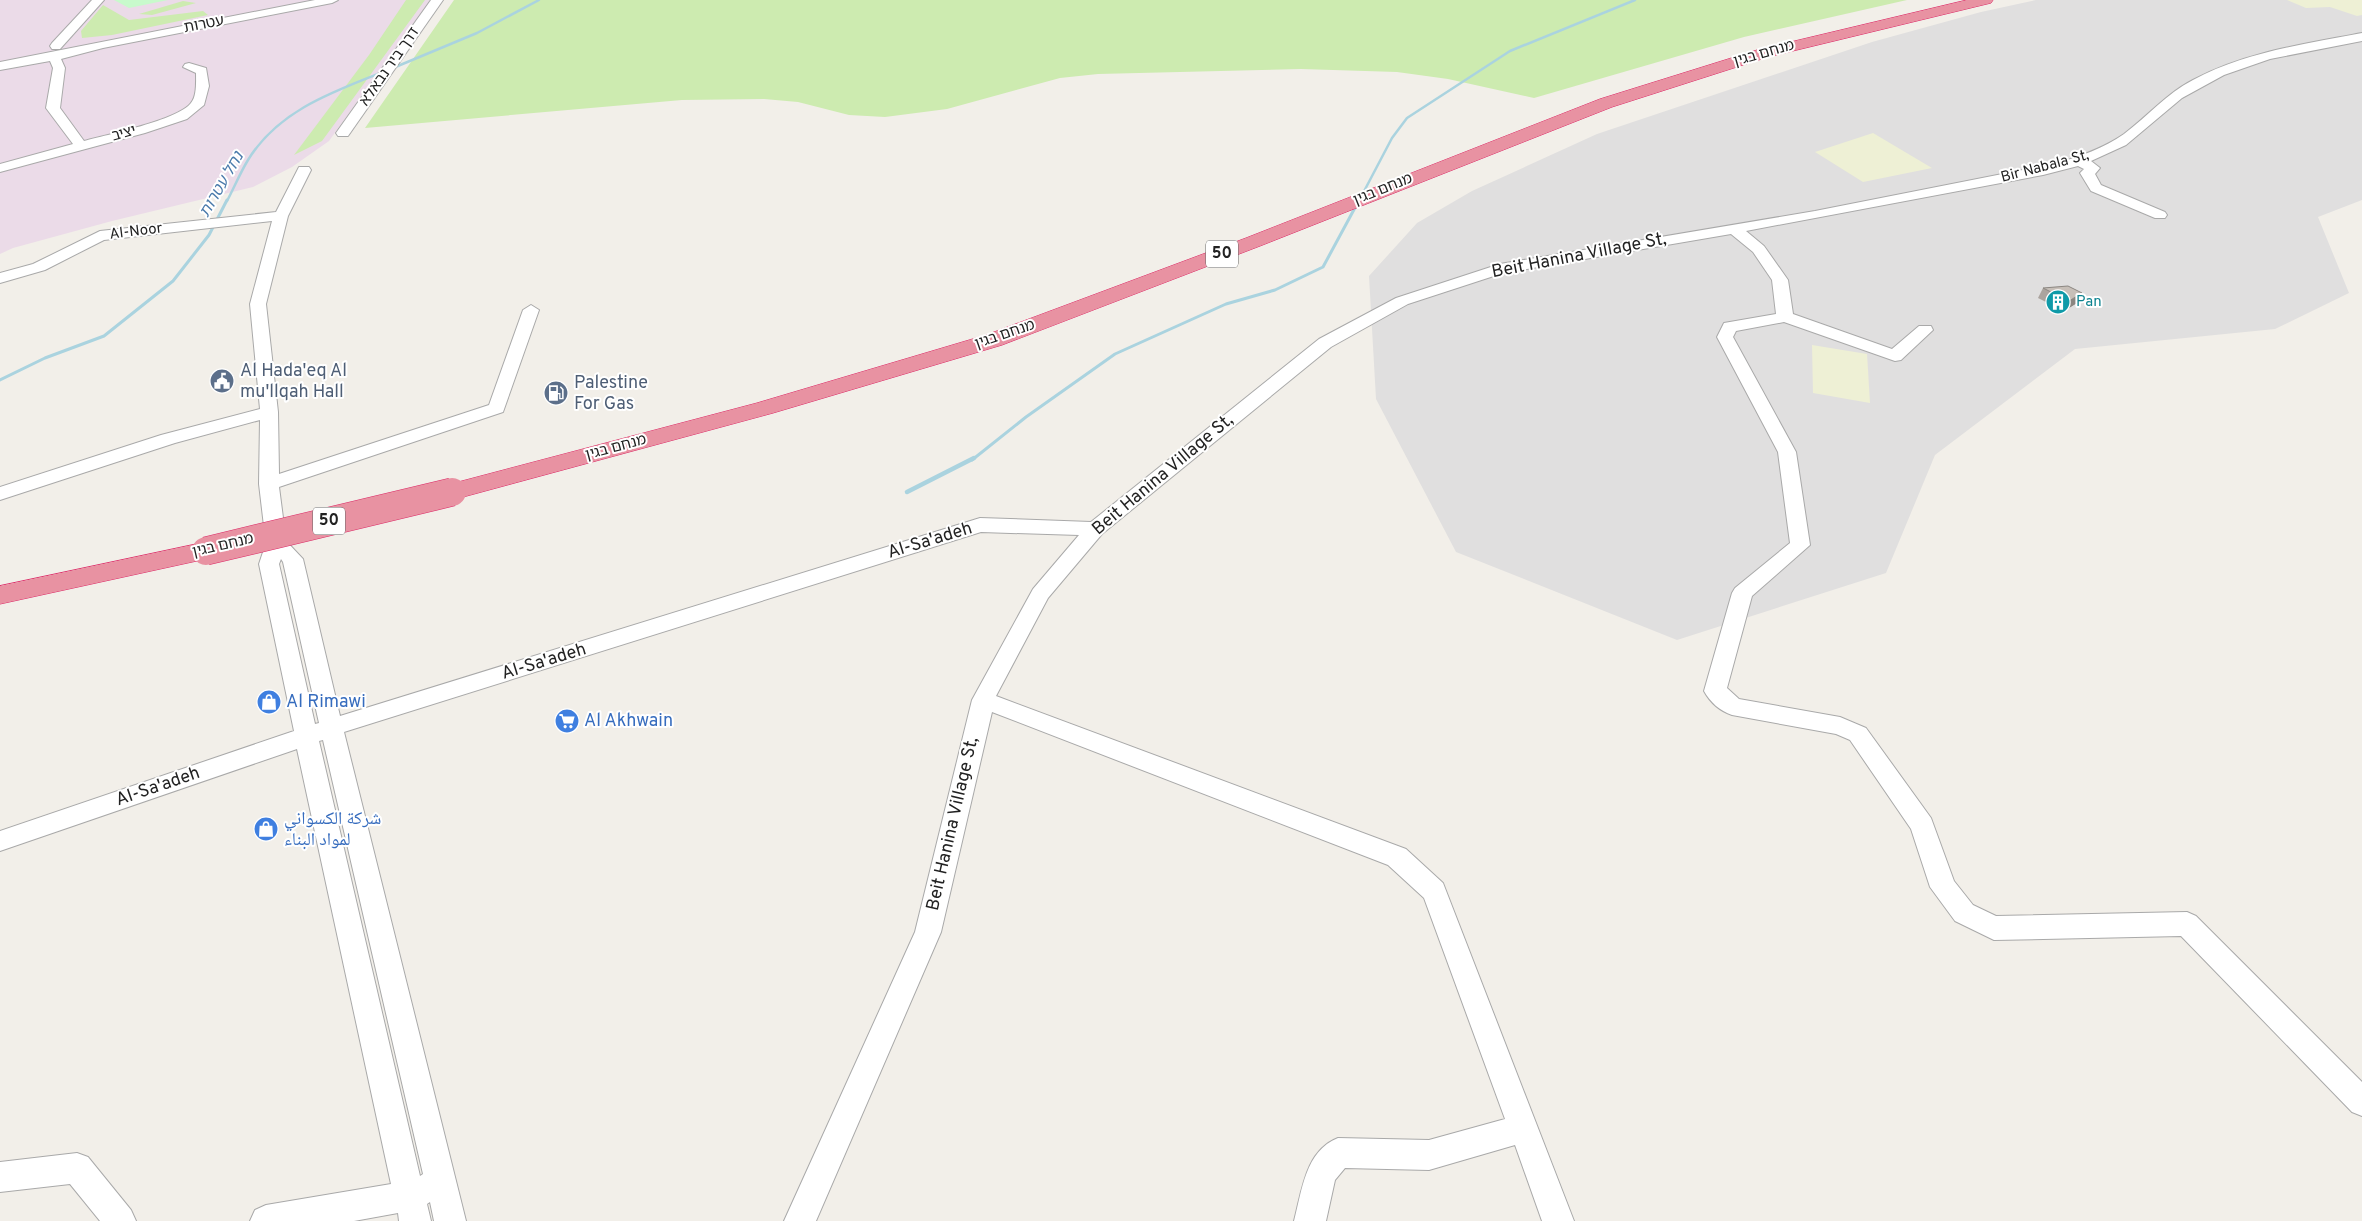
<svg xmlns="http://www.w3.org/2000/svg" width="2362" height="1221" viewBox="0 0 2362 1221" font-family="Overpass,'Noto Naskh Arabic','Noto Sans Hebrew',sans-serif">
  <rect width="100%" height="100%" fill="#f2efe9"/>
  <path fill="#e0dfdf" d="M 2036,0 L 2362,0 L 2362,200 L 2318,217 L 2349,293 L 2275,329 L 2075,349 L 1935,455 L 1886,573 L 1677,640 L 1456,552 L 1376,399 L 1369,276 L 1417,223 L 1472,191 L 1597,134 L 1872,42 L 1981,12 Z"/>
  <path fill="#ebdbe8" d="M 0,0 L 430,0 L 329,141 L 292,167 L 253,187 L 112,221 L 13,248 L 0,254 Z"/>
  <g fill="#eef0d5">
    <path d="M 2287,0 L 2362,0 L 2362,15 L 2357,16 L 2330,7 L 2306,8 Z"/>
    <path d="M 1873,133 L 1932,168 L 1863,182 L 1815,152 Z"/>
    <path d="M 1812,345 L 1867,354 L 1870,403 L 1813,393 Z"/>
  </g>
  <g fill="#cdebb0">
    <path d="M 406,0 L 425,0 L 322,141 L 294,155 L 369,55 Z"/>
    <path d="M 454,0 L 1907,0 L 1744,37 L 1534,98 L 1448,79 L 1397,72 L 1301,69 L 1098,74 L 1060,78 L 947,109 L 885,117 L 849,115 L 798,102 L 764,99 L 682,100 L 365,128 Z"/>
    <path d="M 183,1 L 196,3 L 152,15 L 139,14 Z"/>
    <path d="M 103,5 L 129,20 L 203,11 L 208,15 L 112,35 L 82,38 L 81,31 Z"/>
  </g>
  <path fill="#c8facc" d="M 114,0 L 168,0 L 129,8 Z"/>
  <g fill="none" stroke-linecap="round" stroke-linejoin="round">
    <g stroke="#aad3df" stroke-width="2.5">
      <path d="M 393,68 L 477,33 L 539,0"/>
      <path d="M 1361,197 L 1392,138 L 1407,118 L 1510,51 L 1635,0"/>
      <path d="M 227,201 C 234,188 240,173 248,160 C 278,111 332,92 383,72"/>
    </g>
    <g stroke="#aad3df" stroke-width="3">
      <path d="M 0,380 L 45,358 L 104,336 L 173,281 L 209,235 L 227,200"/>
      <path d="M 972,460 L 1026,417 L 1115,354 L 1226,304 L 1275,290 L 1323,267 L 1357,204"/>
    </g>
    <path stroke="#aad3df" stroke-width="4.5" d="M 907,492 L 974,458"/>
    <defs>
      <g id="minor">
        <path d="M 92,0 L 104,0 L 60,49 L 52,49 L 50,46 L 52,43 Z"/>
        <path d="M 315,0 L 338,0 L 332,3 L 103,48 L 61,59 L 65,68 L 60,108 L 84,141 C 106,135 178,120 191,103 C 197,96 196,82 196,73 L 183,67 L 185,64 L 189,63 L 206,68 L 209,86 L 204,105 L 187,119 L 145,133 L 0,172 L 0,164 L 73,144 L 46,108 L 53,68 L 50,61 L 0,70 L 0,62 Z"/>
        <path d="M 431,0 L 443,0 L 348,136 L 338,136 L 336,133 Z"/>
        <path d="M 2362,33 L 2362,41 L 2270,59 L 2224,75 L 2182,98 L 2126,145 L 2091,161 L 2100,168 L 2095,174 L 2101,185 L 2165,212 L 2167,215 L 2165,218 L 2155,218 L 2091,191 L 2080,173 L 2084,169 L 2078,166 L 2043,175 L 1746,231 L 1764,246 L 1788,280 L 1793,314 L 1892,349 L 1919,326 L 1931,326 L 1933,330 L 1901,360 L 1895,361 L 1784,322 L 1736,331 L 1733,337 L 1796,452 L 1810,545 L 1752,596 L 1727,688 L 1739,699 L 1840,717 L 1866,728 L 1931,818 L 1954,881 L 1973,905 L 1996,916 L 2187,912 L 2196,916 L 2362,1082 L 2362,1116 L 2352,1112 L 2181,936 L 1994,940 L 1955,921 L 1930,887 L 1911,829 L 1850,740 L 1836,734 L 1732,715 C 1720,711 1710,702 1704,691 L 1732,593 L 1735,588 L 1790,543 L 1778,452 L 1717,337 L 1724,323 L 1776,314 L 1772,280 L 1753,252 L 1731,234 L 1503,273 L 1408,304 L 1331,347 L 1102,534 L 1048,598 L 996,696 L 1406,849 L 1443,883 L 1574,1221 L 1542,1221 L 1515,1145 L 1429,1170 L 1345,1168 L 1335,1180 L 1326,1221 L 1294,1221 C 1302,1191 1305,1151 1338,1138 L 1429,1140 L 1505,1119 L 1424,898 L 1388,865 L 992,712 L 941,932 L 816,1221 L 784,1221 L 915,932 L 972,700 L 1033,589 L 1079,535 L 981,532 L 344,732 L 466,1221 L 434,1221 L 430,1202 L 427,1204 L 431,1221 L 399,1221 L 398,1213 L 354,1221 L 250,1221 L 255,1210 L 266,1205 L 391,1184 L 297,749 L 0,851 L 0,831 L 294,731 L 259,564 L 266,543 L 259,484 L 260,420 L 175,443 L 0,500 L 0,487 L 161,435 L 260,409 L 250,304 L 272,221 L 104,240 L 45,270 L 0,283 L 0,273 L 33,264 L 100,231 L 276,212 L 299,167 L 309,167 L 311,170 L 288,216 L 266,304 L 278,412 L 279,474 L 489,405 L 523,310 L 531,305 L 539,310 L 503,412 L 279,487 L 286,541 L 303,559 L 340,716 L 980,518 L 1091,522 L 1319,339 L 1396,298 L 1500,264 L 1815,211 L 2058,163 C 2081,156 2104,148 2124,134 C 2148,116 2166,94 2193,80 C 2245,52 2305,44 2362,33 ZM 281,559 L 283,562 L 319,723 L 315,724 L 279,564 ZM 323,740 L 423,1174 L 420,1176 L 319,741 Z"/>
        <path d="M 77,1153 L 88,1157 L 131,1210 L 136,1221 L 100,1221 L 70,1184 L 0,1192 L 0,1162 Z"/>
      </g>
      <g id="highway">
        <path d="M 1967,0 L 1993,0 L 1991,3 L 1768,57 L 1612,107 L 1260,246 L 1002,345 L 773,413 L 452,500 L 443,498 L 439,492 L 443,486 L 757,403 L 986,335 L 1246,238 L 1600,99 L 1757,50 Z"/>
        <path d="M 206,542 L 215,545 L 219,551 L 215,557 L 0,604 L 0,586 Z"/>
      </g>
    </defs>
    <use href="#minor" stroke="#a9a9a9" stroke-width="2"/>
    <use href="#highway" stroke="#dc2a67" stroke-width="1"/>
    <use href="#minor" fill="#fff" fill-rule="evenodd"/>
    <use href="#highway" fill="#e892a2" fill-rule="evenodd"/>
    <defs>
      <path id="highway-bridge" d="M 206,551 L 452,492"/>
    </defs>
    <use href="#highway-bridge" stroke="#dc2a67" stroke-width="29" stroke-linecap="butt"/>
    <use href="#highway-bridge" stroke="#e892a2" stroke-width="28"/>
  </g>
  <path fill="#aba49e" d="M 2043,288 L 2077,303 L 2064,311 L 2038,298 Z"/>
  <path fill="#8b8681" d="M 2082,293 L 2077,303 L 2064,311 L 2069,301 Z"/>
  <path fill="#c7bfb8" stroke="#8b8681" d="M 2068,286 L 2082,293 L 2069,301 L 2043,288 Z"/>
  <defs>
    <symbol id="building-disc" viewBox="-11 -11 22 22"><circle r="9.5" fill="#0f9aa8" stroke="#fff"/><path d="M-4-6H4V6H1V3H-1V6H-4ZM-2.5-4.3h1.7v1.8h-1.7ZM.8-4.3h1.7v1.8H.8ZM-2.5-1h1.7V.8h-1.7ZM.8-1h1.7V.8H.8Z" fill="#fff"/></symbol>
    <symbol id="civic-disc" viewBox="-11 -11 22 22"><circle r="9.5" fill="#5c6f8a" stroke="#fff"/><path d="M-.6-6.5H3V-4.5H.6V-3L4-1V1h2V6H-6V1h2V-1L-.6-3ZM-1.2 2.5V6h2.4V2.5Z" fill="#fff"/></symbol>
    <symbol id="fuel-disc" viewBox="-11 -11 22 22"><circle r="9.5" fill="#5c6f8a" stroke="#fff"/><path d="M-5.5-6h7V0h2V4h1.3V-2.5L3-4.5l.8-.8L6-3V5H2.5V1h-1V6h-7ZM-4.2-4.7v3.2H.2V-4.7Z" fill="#fff"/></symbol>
    <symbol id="shop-disc" viewBox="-11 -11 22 22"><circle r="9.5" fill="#3f7fe0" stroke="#fff"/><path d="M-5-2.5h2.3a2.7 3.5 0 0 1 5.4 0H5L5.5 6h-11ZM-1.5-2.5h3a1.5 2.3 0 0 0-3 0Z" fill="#fff"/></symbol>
    <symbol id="supermarket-disc" viewBox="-11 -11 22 22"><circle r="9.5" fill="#3f7fe0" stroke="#fff"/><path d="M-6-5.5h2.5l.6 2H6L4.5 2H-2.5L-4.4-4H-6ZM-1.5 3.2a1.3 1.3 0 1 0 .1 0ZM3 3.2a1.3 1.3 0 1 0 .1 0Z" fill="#fff"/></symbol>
  </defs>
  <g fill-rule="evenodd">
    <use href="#building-disc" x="2044" y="288" width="28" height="28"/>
    <use href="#civic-disc" x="208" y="367" width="28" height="28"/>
    <use href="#fuel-disc" x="542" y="379" width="28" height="28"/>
    <use href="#shop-disc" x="255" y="688" width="28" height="28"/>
    <use href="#supermarket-disc" x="553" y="707" width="28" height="28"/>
    <use href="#shop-disc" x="252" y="815" width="28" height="28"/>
  </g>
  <g text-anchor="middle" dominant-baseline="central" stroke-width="4" stroke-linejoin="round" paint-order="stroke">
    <g font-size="15" fill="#222" stroke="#fff">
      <text transform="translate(204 25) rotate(-11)">עטרות</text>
      <text transform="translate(1764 54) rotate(-16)">מנחם בגין</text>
      <text transform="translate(390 67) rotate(-55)">דרך ביר נבאלא</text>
      <text transform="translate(124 134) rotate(-16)">יציב</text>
      <text transform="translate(2045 167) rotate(-15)">Bir Nabala St,</text>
      <text transform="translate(1383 190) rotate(-22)">מנחם בגין</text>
      <text transform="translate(136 232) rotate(-7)">Al-Noor</text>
      <text transform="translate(1005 335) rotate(-19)">מנחם בגין</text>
      <text transform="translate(616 448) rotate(-15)">מנחם בגין</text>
      <text transform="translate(223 546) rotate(-13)">מנחם בגין</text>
    </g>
    <g font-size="15" fill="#0d838f" stroke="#fff" text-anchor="start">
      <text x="2076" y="302">Pan</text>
    </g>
    <g font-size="16" font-style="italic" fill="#4a7aab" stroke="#fff">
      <text transform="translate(222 185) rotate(-60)">נחל עטרות</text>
    </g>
    <g fill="#fff" stroke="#646464" stroke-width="1">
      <rect x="1206" y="240.5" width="32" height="27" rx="4"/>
      <rect x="313" y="507.5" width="32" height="27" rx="4"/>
    </g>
    <g font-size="16" font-weight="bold" fill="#222">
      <text x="1222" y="254">50</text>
      <text x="329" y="521">50</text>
    </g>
    <g font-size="18" fill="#222" stroke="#fff">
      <text transform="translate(1579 256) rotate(-11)">Beit Hanina Village St,</text>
      <text transform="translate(1163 475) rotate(-40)">Beit Hanina Village St,</text>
      <text transform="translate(930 541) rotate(-17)">Al-Sa'adeh</text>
      <text transform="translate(544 662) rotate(-17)">Al-Sa'adeh</text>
      <text transform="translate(158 787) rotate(-19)">Al-Sa'adeh</text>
      <text transform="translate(953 824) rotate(-77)">Beit Hanina Village St,</text>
    </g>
    <g font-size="18" fill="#4e5e75" stroke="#fff" text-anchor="start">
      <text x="240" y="371">Al Hada'eq Al<tspan x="240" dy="21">mu'llqah Hall</tspan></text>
      <text x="574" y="383">Palestine<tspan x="574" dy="21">For Gas</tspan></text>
    </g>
    <g font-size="18" fill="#366cbe" stroke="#fff" text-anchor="start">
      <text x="286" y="702">Al Rimawi</text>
      <text x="584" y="721">Al Akhwain</text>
      <text x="284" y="819">شركة الكسواني<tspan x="284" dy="21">لمواد البناء</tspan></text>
    </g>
  </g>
</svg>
